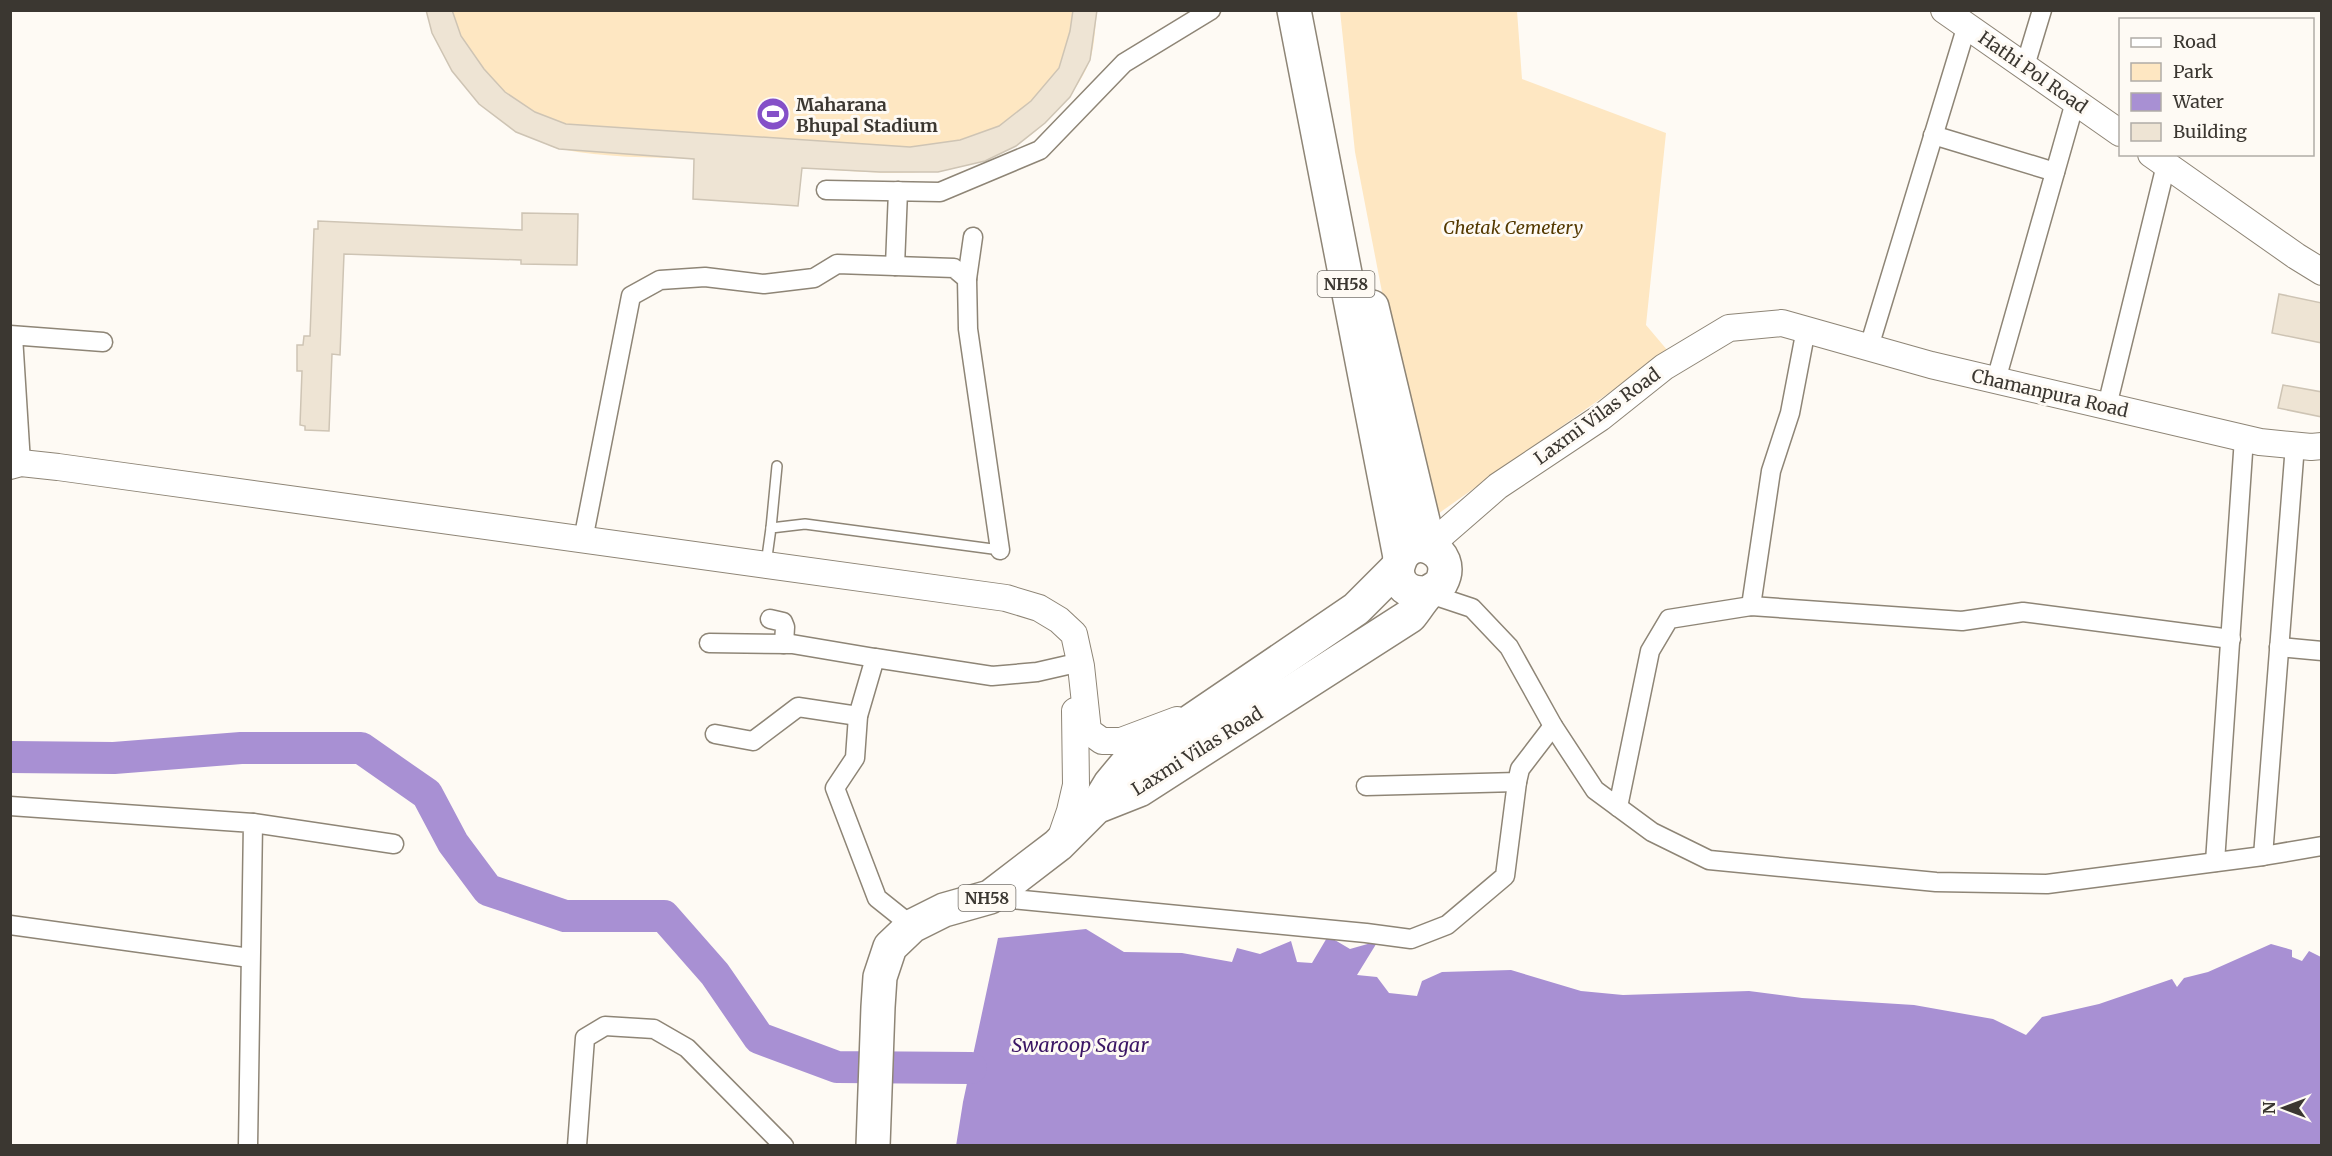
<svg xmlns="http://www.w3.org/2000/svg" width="2332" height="1156" viewBox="0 0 2332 1156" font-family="Merriweather,serif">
  <rect width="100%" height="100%" fill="#fefaf4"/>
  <g fill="#fee7c2">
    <path d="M 426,11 L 1097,11 C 1095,26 1095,45 1090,60 C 1082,82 1067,100 1052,116 C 983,188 892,173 802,168 L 798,206 L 693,199 L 694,159 C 650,157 604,158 561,149 C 553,148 546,144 539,141 C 483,119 441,69 426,11 Z"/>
    <path d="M 1340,11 L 1517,11 L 1522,79 L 1666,133 L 1646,325 L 1668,351 L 1435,516 L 1393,349 L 1355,152 Z"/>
  </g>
  <path fill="#a890d3" d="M 1086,929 L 1124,952 L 1182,953 L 1232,962 L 1237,948 L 1260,954 L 1291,941 L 1297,962 L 1312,963 L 1328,936 L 1350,949 L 1378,941 L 1357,975 L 1377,977 L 1389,993 L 1417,996 L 1422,981 L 1442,972 L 1511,970 L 1581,991 L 1623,995 L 1749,991 L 1802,998 L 1914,1005 L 1993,1019 L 2026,1035 L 2042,1017 L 2099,1004 L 2172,979 L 2177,987 L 2184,978 L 2208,972 L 2271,944 L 2292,950 L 2292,957 L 2302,961 L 2309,951 L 2321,957 L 2321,1145 L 956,1146 L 963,1102 L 998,938 Z"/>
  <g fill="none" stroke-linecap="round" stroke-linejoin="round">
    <path stroke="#a890d3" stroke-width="32" d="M 10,757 L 114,758 L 241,748 L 361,748 L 427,794 L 453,843 L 488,890 L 565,916 L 664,916 L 715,974 L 759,1038 L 837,1067 L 971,1068"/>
  </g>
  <g fill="#eee4d4" stroke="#cec4b4" stroke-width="1.5">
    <path d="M 426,10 L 452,10 L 461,36 L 484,69 L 505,92 L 535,112 L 566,124 L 910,147 L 960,140 L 999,126 L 1031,101 L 1059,68 L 1070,31 L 1073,10 L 1097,10 L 1090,60 L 1070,97 L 1045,123 L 1016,146 L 985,161 L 938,172 L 880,172 L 802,168 L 798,206 L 693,199 L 694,159 L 559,149 L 516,132 L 479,104 L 452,71 L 432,33 Z"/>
    <path d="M 522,213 L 578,214 L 577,265 L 521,264 L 521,260 L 344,254 L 340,355 L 332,354 L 329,431 L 305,430 L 305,426 L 300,425 L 302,371 L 297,371 L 297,345 L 303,345 L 304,336 L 310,336 L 314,229 L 318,229 L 318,221 L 522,230 Z"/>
    <path d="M 2279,294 L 2322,303 L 2322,343 L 2272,333 Z"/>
    <path d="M 2283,385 L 2322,392 L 2322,417 L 2278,408 Z"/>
  </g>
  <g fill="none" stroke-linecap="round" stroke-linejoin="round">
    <defs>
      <g id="lane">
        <path d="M 771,528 L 777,466"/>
        <path d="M 766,564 L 771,528 L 805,524 L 1000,550"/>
      </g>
      <g id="street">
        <path d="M 2025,66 L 2042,10"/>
        <path d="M 1933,135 L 2055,172"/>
        <path d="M 826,190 L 940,192 L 1040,150 L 1124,63 L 1211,10"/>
        <path d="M 895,266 L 898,191"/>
        <path d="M 967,279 L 973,237"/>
        <path d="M 10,335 L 103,342"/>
        <path d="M 13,336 L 21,463"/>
        <path d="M 1869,347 L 1967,25"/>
        <path d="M 1996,380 L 2075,102"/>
        <path d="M 2107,406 L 2166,165"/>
        <path d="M 583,540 L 631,296 L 660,280 L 705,277 L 764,284 L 814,278 L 837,264 L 954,268 L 967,279 L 968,329 L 1000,550"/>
        <path d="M 1427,593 L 1472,608 L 1509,647 L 1553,726 L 1595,790 L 1652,832 L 1709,860 L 1936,882 L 2047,884 L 2263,856 L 2322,846"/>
        <path d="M 1751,606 L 1771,471 L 1790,413 L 1806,329"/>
        <path d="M 770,619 L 783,622 L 785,627 L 784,644"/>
        <path d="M 709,643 L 792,644 L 875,658"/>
        <path d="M 2279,647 L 2322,651"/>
        <path d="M 715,734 L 753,741 L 798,707 L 858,716"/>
        <path d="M 1366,786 L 1517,782 L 1520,769 L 1553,726"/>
        <path d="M 10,806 L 253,823 L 248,1146"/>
        <path d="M 1618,807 L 1650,651 L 1669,619 L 1751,606 L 1962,621 L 2023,612 L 2231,639"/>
        <path d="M 253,823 L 394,844"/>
        <path d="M 2263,856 L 2295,445"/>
        <path d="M 2215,862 L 2244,438"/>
        <path d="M 991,897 L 1366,933 L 1411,939 L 1447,925 L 1505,876 L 1517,782"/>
        <path d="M 10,925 L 250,958"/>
        <path d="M 912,926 L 877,898 L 835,788 L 855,758 L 858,716 L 875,658 L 992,676 L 1037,672 L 1072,664"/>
        <path d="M 577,1146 L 585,1038 L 605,1026 L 654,1029 L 687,1048 L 784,1146"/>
      </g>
      <g id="secondary">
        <path d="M 1944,10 L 2120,133"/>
        <path d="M 2151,154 L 2296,256 L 2322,272"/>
        <path d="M 10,466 L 21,463 L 58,467 L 1006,598 L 1039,608 L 1059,620 L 1074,634 L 1081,666 L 1088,731 L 1102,741 L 1121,741 L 1177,720"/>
        <path d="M 1429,546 L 1498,486 L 1600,418 L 1664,367 L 1729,328 L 1782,323 L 1931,365 L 2260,442 L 2311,447 L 2322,446"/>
        <path d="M 1060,840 L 1070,811 L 1076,785 L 1075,711"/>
      </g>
      <g id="highway">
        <path d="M 1294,10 L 1400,557"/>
        <path d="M 1372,307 L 1429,546"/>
        <path d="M 1096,807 L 1110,784 L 1125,766 L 1356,609 L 1397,568"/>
        <path d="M 873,1146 L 878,1007 L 880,977 L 890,947 L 912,926 L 944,910 L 990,897 L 1058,845 L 1096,807 L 1139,790 L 1410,616 C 1416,609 1421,600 1427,594 C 1431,589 1438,588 1441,583 C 1459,550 1409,529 1399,563 C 1397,568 1397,575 1400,581 C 1406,592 1416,593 1427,593"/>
      </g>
    </defs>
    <use href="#lane" stroke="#8e8576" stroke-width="12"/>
    <use href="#street" stroke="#8e8576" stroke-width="21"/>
    <use href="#secondary" stroke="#8e8576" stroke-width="28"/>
    <use href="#highway" stroke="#8e8576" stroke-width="36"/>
    <use href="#lane" stroke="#fff" stroke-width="9"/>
    <use href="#street" stroke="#fff" stroke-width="18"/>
    <use href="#secondary" stroke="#fff" stroke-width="26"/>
    <use href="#highway" stroke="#fff" stroke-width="33"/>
  </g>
  <defs>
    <symbol id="stadium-disc" viewBox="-11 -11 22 22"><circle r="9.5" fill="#8450c8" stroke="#fefaf4"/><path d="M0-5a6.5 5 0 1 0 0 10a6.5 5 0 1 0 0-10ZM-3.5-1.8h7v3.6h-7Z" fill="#fff"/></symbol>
  </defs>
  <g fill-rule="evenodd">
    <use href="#stadium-disc" x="754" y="95" width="38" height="38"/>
  </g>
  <g text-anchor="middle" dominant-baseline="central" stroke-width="6" stroke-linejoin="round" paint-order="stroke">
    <g fill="#fefaf4" stroke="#76726c" stroke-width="1.5">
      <rect x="1317.5" y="271" width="57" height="26" rx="4.5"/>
      <rect x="958.5" y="885" width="57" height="26" rx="4.5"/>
    </g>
    <g font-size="16" font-weight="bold" fill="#3b3731">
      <text x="1346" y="284">NH58</text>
      <text x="987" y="898">NH58</text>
    </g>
    <g font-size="18" fill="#3b3731" stroke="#fefaf4">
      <text transform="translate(2033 72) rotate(35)">Hathi Pol Road</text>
      <text transform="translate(2050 393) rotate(13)">Chamanpura Road</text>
      <text transform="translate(1597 416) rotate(-36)">Laxmi Vilas Road</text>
      <text transform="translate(1197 751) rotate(-32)">Laxmi Vilas Road</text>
    </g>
    <g font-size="18" font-weight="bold" fill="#3b3731" stroke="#fefaf4" text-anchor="start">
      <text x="796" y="104">Maharana<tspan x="796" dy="21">Bhupal Stadium</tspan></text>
    </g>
    <g font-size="18" font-style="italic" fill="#543900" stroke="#fefaf4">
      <text x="1513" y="227">Chetak Cemetery</text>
    </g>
    <g font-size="20" font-style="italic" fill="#3b1564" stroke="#fefaf4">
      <text x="1080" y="1044">Swaroop Sagar</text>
    </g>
  </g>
  <rect width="2332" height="1156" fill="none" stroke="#3b3731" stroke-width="24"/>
  <rect x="2119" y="18" width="195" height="138" fill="#fefaf4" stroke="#b0aca6" stroke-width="1.5"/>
  <rect x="2131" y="38" width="30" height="9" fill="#ffffff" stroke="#b0aca6" stroke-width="1.5"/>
  <text x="2173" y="48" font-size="18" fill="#3b3731">Road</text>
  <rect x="2131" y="63" width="30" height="18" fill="#fee7c2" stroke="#b0aca6" stroke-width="1.5"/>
  <text x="2173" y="78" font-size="18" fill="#3b3731">Park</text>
  <rect x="2131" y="93" width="30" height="18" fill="#a890d3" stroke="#b0aca6" stroke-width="1.5"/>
  <text x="2173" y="108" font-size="18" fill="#3b3731">Water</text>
  <rect x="2131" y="123" width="30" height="18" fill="#eee4d4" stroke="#b0aca6" stroke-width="1.5"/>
  <text x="2173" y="138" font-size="18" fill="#3b3731">Building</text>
  <g transform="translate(2284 1108) rotate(270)" stroke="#fefaf4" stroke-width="4.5" paint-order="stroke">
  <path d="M0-4.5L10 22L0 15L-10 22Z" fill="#3b3731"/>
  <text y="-9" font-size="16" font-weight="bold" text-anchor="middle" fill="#3b3731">N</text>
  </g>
</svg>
